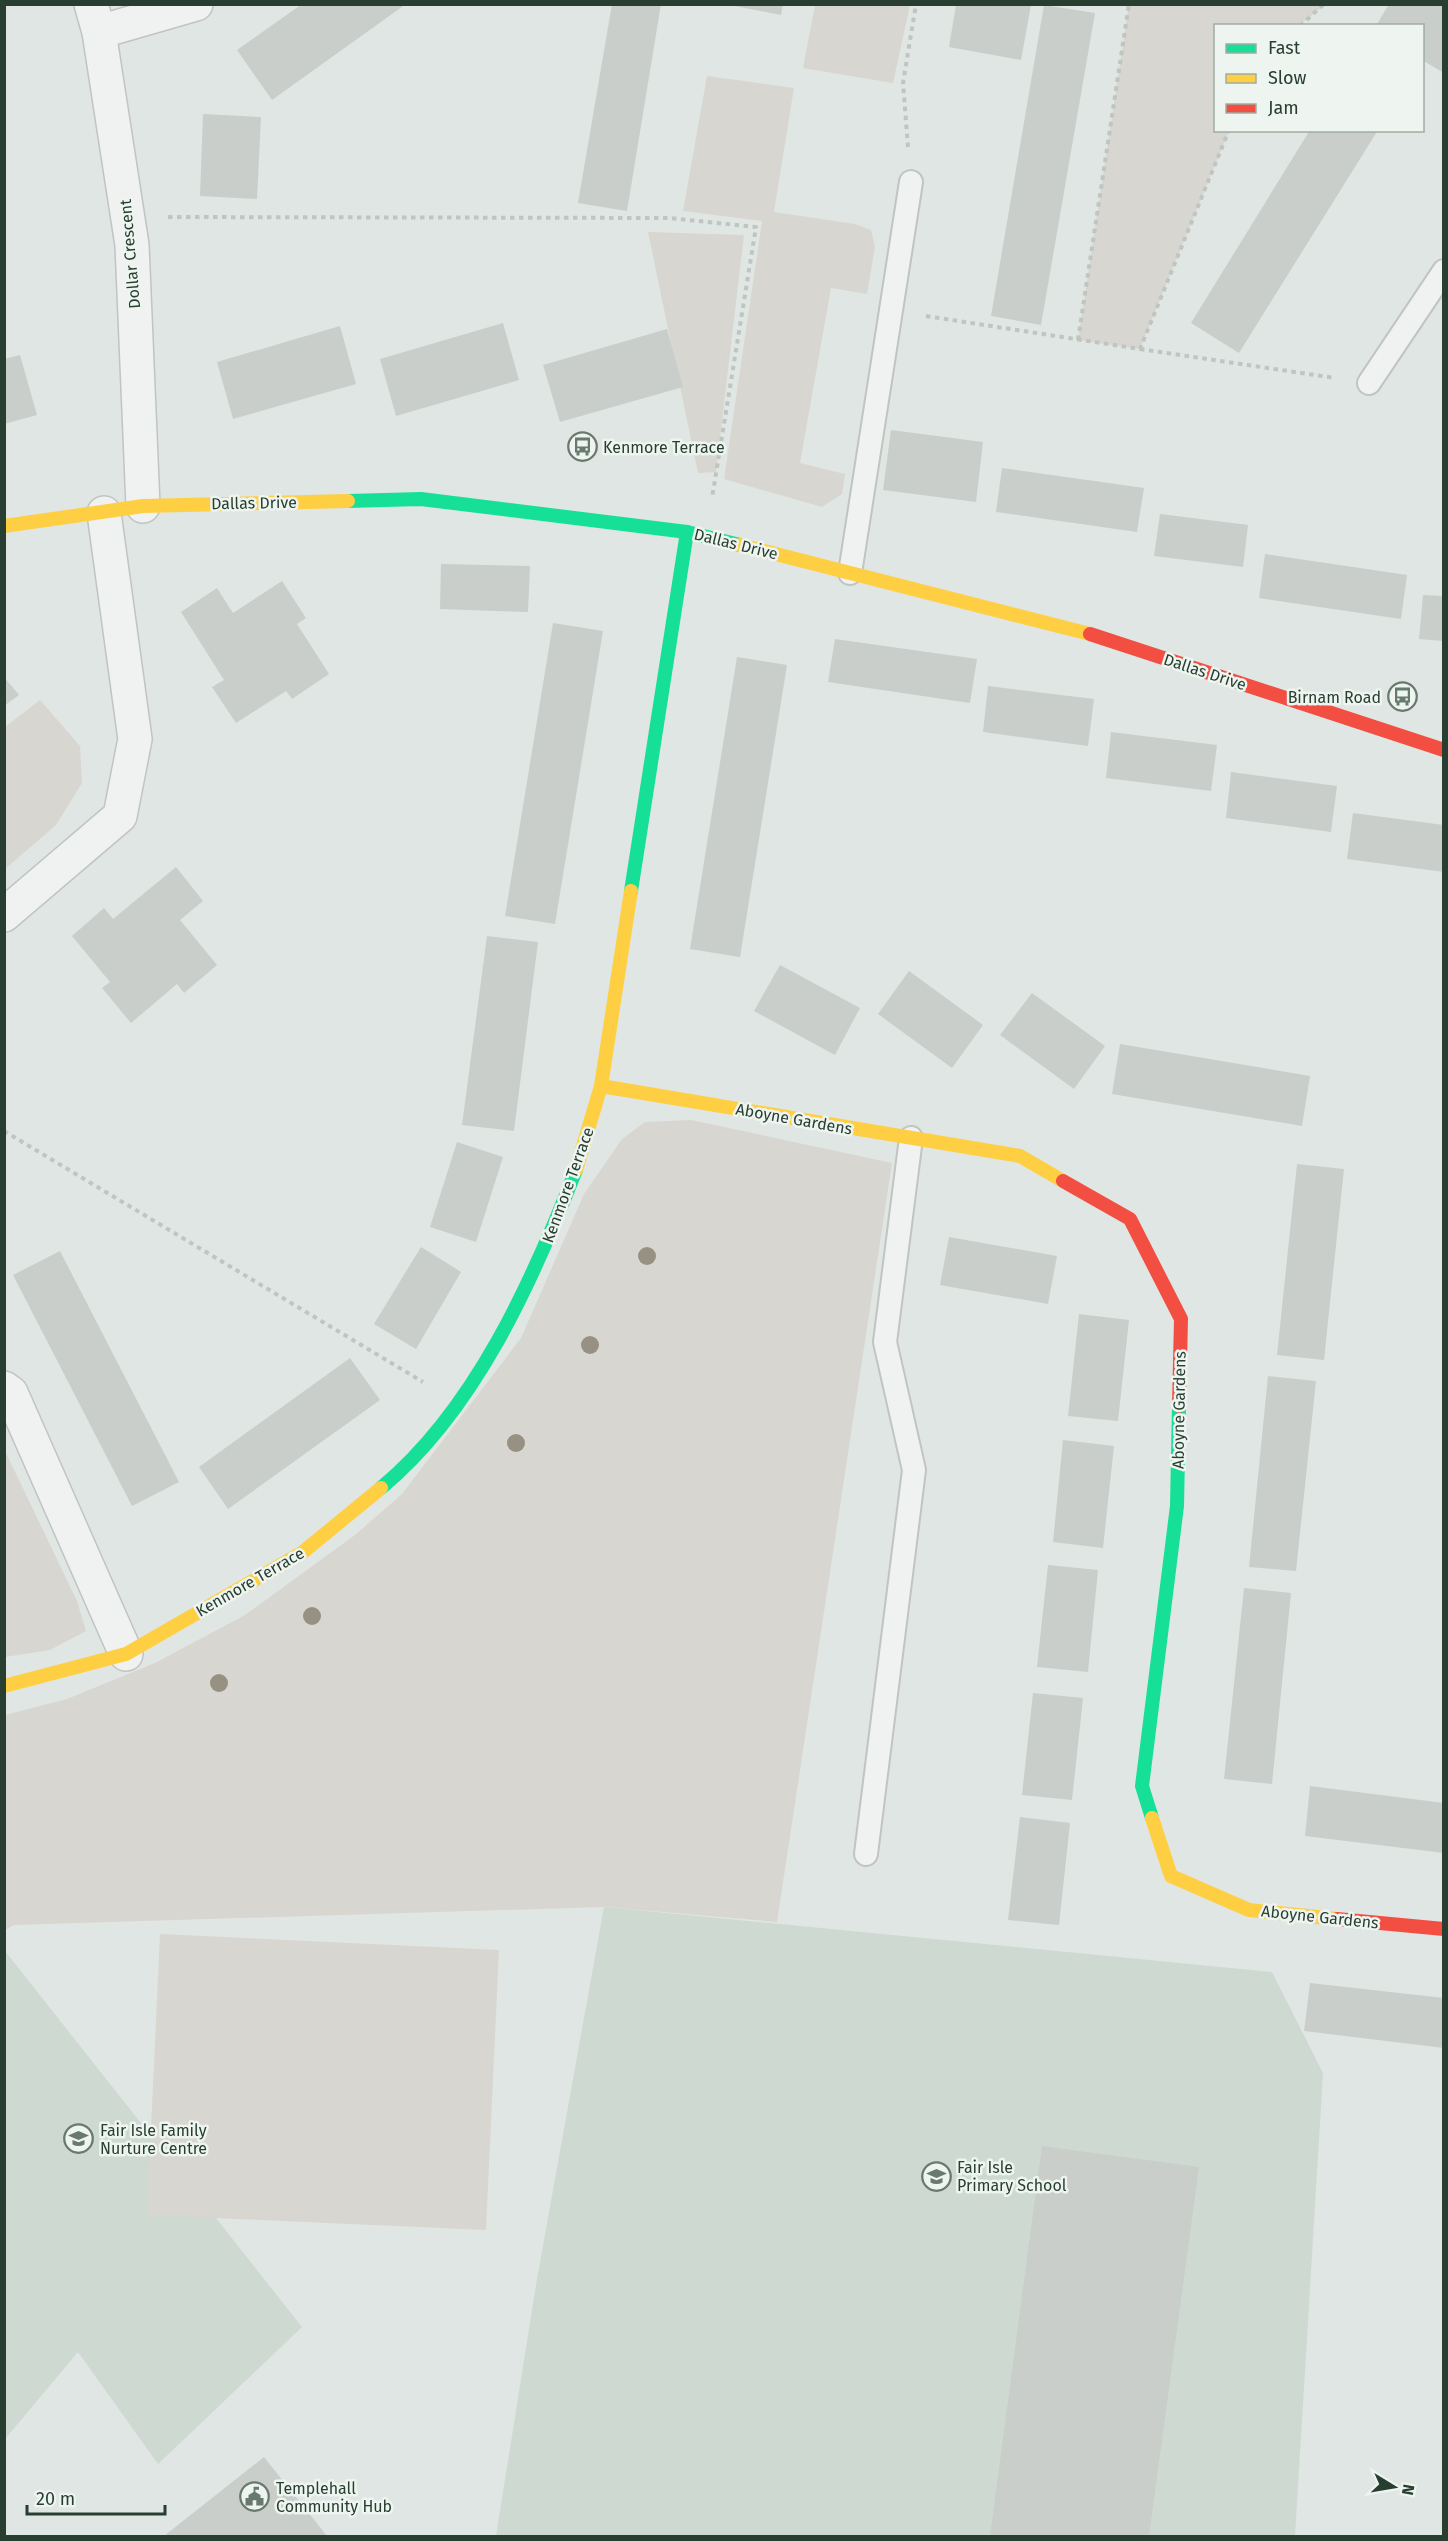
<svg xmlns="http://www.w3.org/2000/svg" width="1448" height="2541" viewBox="0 0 1448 2541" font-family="'Fira Sans',sans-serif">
  <rect width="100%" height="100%" fill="#e0e6e3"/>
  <g fill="#ced9d2">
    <path d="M 604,1907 L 1272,1972 L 1323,2073 L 1295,2536 L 496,2536 L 537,2279 Z"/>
    <path d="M 5,1951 L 302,2327 L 158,2464 L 78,2352 L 5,2439 Z"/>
  </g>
  <g fill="#d8d6d0">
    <path d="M 1129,4 L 1324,5 L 1300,25 L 1216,26 L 1216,130 L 1229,131 L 1140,349 L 1078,340 Z"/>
    <path d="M 815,5 L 910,5 L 893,83 L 803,68 Z"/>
    <path d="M 707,76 L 794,88 L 774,212 L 855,224 L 871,230 L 875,247 L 867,294 L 831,288 L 800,463 L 845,474 L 842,494 L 822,507 L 724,479 L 762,221 L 683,211 Z"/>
    <path d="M 648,232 L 744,235 L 716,472 L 698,473 Z"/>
    <path d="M 40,700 L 80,746 L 82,783 L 56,825 L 5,869 L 5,727 Z"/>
    <path d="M 691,1120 L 892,1163 L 777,1922 L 604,1907 L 14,1925 L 5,1930 L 5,1715 L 67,1699 L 155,1663 L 245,1615 L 355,1535 L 402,1494 L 521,1338 L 584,1194 L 622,1139 L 645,1122 Z"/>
    <path d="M 5,1451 L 77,1601 L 86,1631 L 50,1650 L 5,1657 Z"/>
    <path d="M 160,1934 L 499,1950 L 486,2230 L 147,2215 Z"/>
  </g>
  <g fill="#c9cecb">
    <path d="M 302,4 L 406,4 L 272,100 L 237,50 Z"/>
    <path d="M 612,4 L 661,4 L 627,211 L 578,203 Z"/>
    <path d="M 725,4 L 783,4 L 781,15 Z"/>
    <path d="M 1389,4 L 1444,6 L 1444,73 L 1422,60 L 1422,26 L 1376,26 Z"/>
    <path d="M 956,5 L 1031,5 L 1021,60 L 949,47 Z"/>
    <path d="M 1044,5 L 1095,13 L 1041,325 L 991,316 Z"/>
    <path d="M 203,114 L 261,117 L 257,199 L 200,196 Z"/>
    <path d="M 1310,130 L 1378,130 L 1239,353 L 1191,323 Z"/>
    <path d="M 503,323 L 519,380 L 396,416 L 380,359 Z"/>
    <path d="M 340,326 L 356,384 L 233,419 L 217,362 Z"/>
    <path d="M 667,329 L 683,387 L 560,422 L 543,365 Z"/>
    <path d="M 20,355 L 37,415 L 4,424 L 4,359 Z"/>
    <path d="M 891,430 L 983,442 L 976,502 L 883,490 Z"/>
    <path d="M 1002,468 L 1144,488 L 1137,532 L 996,512 Z"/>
    <path d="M 1160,514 L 1248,525 L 1243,567 L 1154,556 Z"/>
    <path d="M 1265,554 L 1407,575 L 1401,619 L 1259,598 Z"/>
    <path d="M 441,564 L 530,566 L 528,612 L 440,609 Z"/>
    <path d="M 282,581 L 306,618 L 297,624 L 329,674 L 292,699 L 286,691 L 236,723 L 212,687 L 224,680 L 181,612 L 217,588 L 233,613 Z"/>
    <path d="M 1423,595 L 1444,596 L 1444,641 L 1419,639 Z"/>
    <path d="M 553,623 L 603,631 L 555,924 L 505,916 Z"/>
    <path d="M 835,639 L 977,659 L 970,703 L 828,682 Z"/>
    <path d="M 737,657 L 787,665 L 740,957 L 690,949 Z"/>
    <path d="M 4,677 L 19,695 L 4,706 Z"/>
    <path d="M 988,686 L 1094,699 L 1088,746 L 983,732 Z"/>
    <path d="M 1111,732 L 1217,745 L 1211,791 L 1106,778 Z"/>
    <path d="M 1231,772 L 1337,786 L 1331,832 L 1226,818 Z"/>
    <path d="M 1353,813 L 1444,825 L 1444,872 L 1347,859 Z"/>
    <path d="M 176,867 L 203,901 L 180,920 L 217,965 L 184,993 L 177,984 L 131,1023 L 102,988 L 110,982 L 72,936 L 104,908 L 113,919 Z"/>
    <path d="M 487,936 L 538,942 L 514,1131 L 462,1125 Z"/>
    <path d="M 780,965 L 860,1008 L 835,1055 L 754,1011 Z"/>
    <path d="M 909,971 L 983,1025 L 952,1068 L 878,1014 Z"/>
    <path d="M 1032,993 L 1105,1046 L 1074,1089 L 1000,1035 Z"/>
    <path d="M 1120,1044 L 1310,1076 L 1302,1126 L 1112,1094 Z"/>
    <path d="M 457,1142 L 503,1157 L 476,1242 L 430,1227 Z"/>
    <path d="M 1297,1164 L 1344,1169 L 1324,1360 L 1277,1355 Z"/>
    <path d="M 949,1237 L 1057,1256 L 1048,1304 L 940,1285 Z"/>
    <path d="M 421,1247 L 461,1272 L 416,1349 L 374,1324 Z"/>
    <path d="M 60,1251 L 179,1482 L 132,1506 L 13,1275 Z"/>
    <path d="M 1079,1314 L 1129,1320 L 1118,1421 L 1068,1416 Z"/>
    <path d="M 350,1358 L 380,1400 L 228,1509 L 199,1467 Z"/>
    <path d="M 1268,1376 L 1316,1381 L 1296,1571 L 1249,1567 Z"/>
    <path d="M 1063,1440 L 1114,1446 L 1103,1548 L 1053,1542 Z"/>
    <path d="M 1048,1565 L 1098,1570 L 1088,1672 L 1037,1667 Z"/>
    <path d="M 1244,1588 L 1291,1593 L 1272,1784 L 1224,1779 Z"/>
    <path d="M 1033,1693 L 1083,1698 L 1072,1800 L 1022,1795 Z"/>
    <path d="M 1310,1786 L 1444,1803 L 1444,1853 L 1305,1836 Z"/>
    <path d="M 1020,1817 L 1070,1823 L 1059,1925 L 1008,1920 Z"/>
    <path d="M 1310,1983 L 1444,1998 L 1444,2048 L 1304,2031 Z"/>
    <path d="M 1042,2146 L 1199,2167 L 1149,2536 L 990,2536 Z"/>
    <path d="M 264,2457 L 327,2536 L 164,2536 Z"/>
  </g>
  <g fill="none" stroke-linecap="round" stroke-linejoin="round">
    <defs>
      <g id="lane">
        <path d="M 1369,383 L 1444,271"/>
        <path d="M 850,573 L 911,182"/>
        <path d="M 866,1854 L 914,1470 L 885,1342 L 911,1138"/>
      </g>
      <g id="street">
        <path d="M 91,4 L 99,32 L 132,245 L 143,506"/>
        <path d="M 99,32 L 196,4"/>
        <path d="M 4,915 L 120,816 L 135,739 L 104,513"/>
        <path d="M 4,1388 L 11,1393 L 126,1654"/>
      </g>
    </defs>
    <use href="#lane" stroke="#c0c4c2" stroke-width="26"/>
    <use href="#street" stroke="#c0c4c2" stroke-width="36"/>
    <g stroke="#bfc5c1" stroke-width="4" stroke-dasharray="4.5 4.5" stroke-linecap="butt">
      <path d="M 1300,26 L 1324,4"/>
      <path d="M 908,147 L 903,83 L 916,4"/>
      <path d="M 168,217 L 669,218 L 756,227 L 712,498"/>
      <path d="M 926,316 L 1140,349 L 1229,130"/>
      <path d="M 1078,340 L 1129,4"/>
      <path d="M 1140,349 L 1335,378"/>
      <path d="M 4,1131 L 423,1382"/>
    </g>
    <use href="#lane" stroke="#f0f2f1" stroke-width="22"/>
    <use href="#street" stroke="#f0f2f1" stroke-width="33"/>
    <g stroke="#16e098" stroke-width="14">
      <path d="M 348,501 L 421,499 L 687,532 L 740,545"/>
      <path d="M 631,891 L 687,532"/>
      <path d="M 381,1488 C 475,1410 532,1282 576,1170"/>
      <path d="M 1152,1818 L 1142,1786 L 1177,1506 L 1179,1406"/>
    </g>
    <g stroke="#ffcf43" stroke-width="14">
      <path d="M 4,526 L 143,506 L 348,501"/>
      <path d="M 740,545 L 1090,634"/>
      <path d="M 601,1086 L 1020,1156 L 1063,1181"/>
      <path d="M 576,1170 L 601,1086 L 631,891"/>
      <path d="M 4,1686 L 126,1654 L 303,1552 L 381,1488"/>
      <path d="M 1152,1818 L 1171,1876 L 1249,1910 L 1337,1919"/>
    </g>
    <g stroke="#f24e42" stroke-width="14">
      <path d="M 1090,634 L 1444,750"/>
      <path d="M 1063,1181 L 1130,1219 L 1181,1319 L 1179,1406"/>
      <path d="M 1337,1919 L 1444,1929"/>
    </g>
  </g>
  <g fill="#969183">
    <circle cx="647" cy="1256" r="9"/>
    <circle cx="590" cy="1345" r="9"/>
    <circle cx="516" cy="1443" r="9"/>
    <circle cx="312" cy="1616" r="9"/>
    <circle cx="219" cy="1683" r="9"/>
  </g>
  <defs>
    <symbol id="bus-ring" viewBox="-11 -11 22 22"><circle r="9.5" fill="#eef5f0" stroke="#68796f" stroke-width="1.5"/><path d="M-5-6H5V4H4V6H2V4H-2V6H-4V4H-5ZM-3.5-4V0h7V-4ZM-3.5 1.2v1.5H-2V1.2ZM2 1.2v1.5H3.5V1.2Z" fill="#68796f"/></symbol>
    <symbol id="school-ring" viewBox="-11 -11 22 22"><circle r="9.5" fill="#eef5f0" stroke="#68796f" stroke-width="1.5"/><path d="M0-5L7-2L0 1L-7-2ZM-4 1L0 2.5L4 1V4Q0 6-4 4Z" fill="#68796f"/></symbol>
    <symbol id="civic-ring" viewBox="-11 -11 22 22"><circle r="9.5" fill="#eef5f0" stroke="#68796f" stroke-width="1.5"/><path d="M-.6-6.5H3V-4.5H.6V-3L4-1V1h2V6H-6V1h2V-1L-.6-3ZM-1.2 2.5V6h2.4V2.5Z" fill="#68796f"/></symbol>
  </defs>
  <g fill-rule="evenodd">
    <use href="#bus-ring" x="566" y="430" width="33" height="33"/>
    <use href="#bus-ring" x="1386" y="680" width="33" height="33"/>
    <use href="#school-ring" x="62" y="2122" width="33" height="33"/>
    <use href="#school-ring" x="920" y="2160" width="33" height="33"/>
    <use href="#civic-ring" x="238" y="2480" width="33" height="33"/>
  </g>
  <g text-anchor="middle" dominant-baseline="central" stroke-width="5" stroke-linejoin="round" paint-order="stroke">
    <g font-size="16" fill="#283e31" stroke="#eef5f0">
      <text transform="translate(130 254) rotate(-95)">Dollar Crescent</text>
      <text transform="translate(254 503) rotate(-1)">Dallas Drive</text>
      <text transform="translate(736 544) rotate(14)">Dallas Drive</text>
      <text transform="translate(1205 672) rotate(18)">Dallas Drive</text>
      <text transform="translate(794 1119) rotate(10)">Aboyne Gardens</text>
      <text transform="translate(568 1185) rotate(-70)">Kenmore Terrace</text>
      <text transform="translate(1179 1410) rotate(-89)">Aboyne Gardens</text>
      <text transform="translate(250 1582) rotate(-30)">Kenmore Terrace</text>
      <text transform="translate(1320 1917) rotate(6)">Aboyne Gardens</text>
    </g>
    <g font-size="16" fill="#283e31" stroke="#eef5f0" text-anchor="start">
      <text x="603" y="447">Kenmore Terrace</text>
      <text x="1381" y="697" text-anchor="end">Birnam Road</text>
      <text x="100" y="2130">Fair Isle Family<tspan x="100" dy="18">Nurture Centre</tspan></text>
      <text x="957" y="2167">Fair Isle<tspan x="957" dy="18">Primary School</tspan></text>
      <text x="276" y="2488">Templehall<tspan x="276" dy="18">Community Hub</tspan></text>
    </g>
  </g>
  <rect width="1448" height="2541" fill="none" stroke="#283e31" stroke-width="12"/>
  <rect x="1214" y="24" width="210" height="108" fill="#eef5f0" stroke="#9faca4" stroke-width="1.5"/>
  <rect x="1226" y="44" width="30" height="9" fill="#16e098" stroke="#9faca4" stroke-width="1.5"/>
  <text x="1268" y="54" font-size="18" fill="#283e31">Fast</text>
  <rect x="1226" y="74" width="30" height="9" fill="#ffcf43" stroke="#9faca4" stroke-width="1.5"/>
  <text x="1268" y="84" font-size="18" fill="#283e31">Slow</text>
  <rect x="1226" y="104" width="30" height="9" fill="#f24e42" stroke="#9faca4" stroke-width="1.5"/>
  <text x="1268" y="114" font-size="18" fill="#283e31">Jam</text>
  <g transform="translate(1394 2487) rotate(101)" stroke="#eef5f0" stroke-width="4.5" paint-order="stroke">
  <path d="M0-4.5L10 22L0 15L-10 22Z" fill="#283e31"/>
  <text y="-9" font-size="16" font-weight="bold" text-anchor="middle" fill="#283e31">N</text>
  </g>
  <path d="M27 2505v9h138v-9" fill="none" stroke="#283e31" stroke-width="3"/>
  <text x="36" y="2505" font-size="18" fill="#283e31" stroke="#eef5f0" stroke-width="4.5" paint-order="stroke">20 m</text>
</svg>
